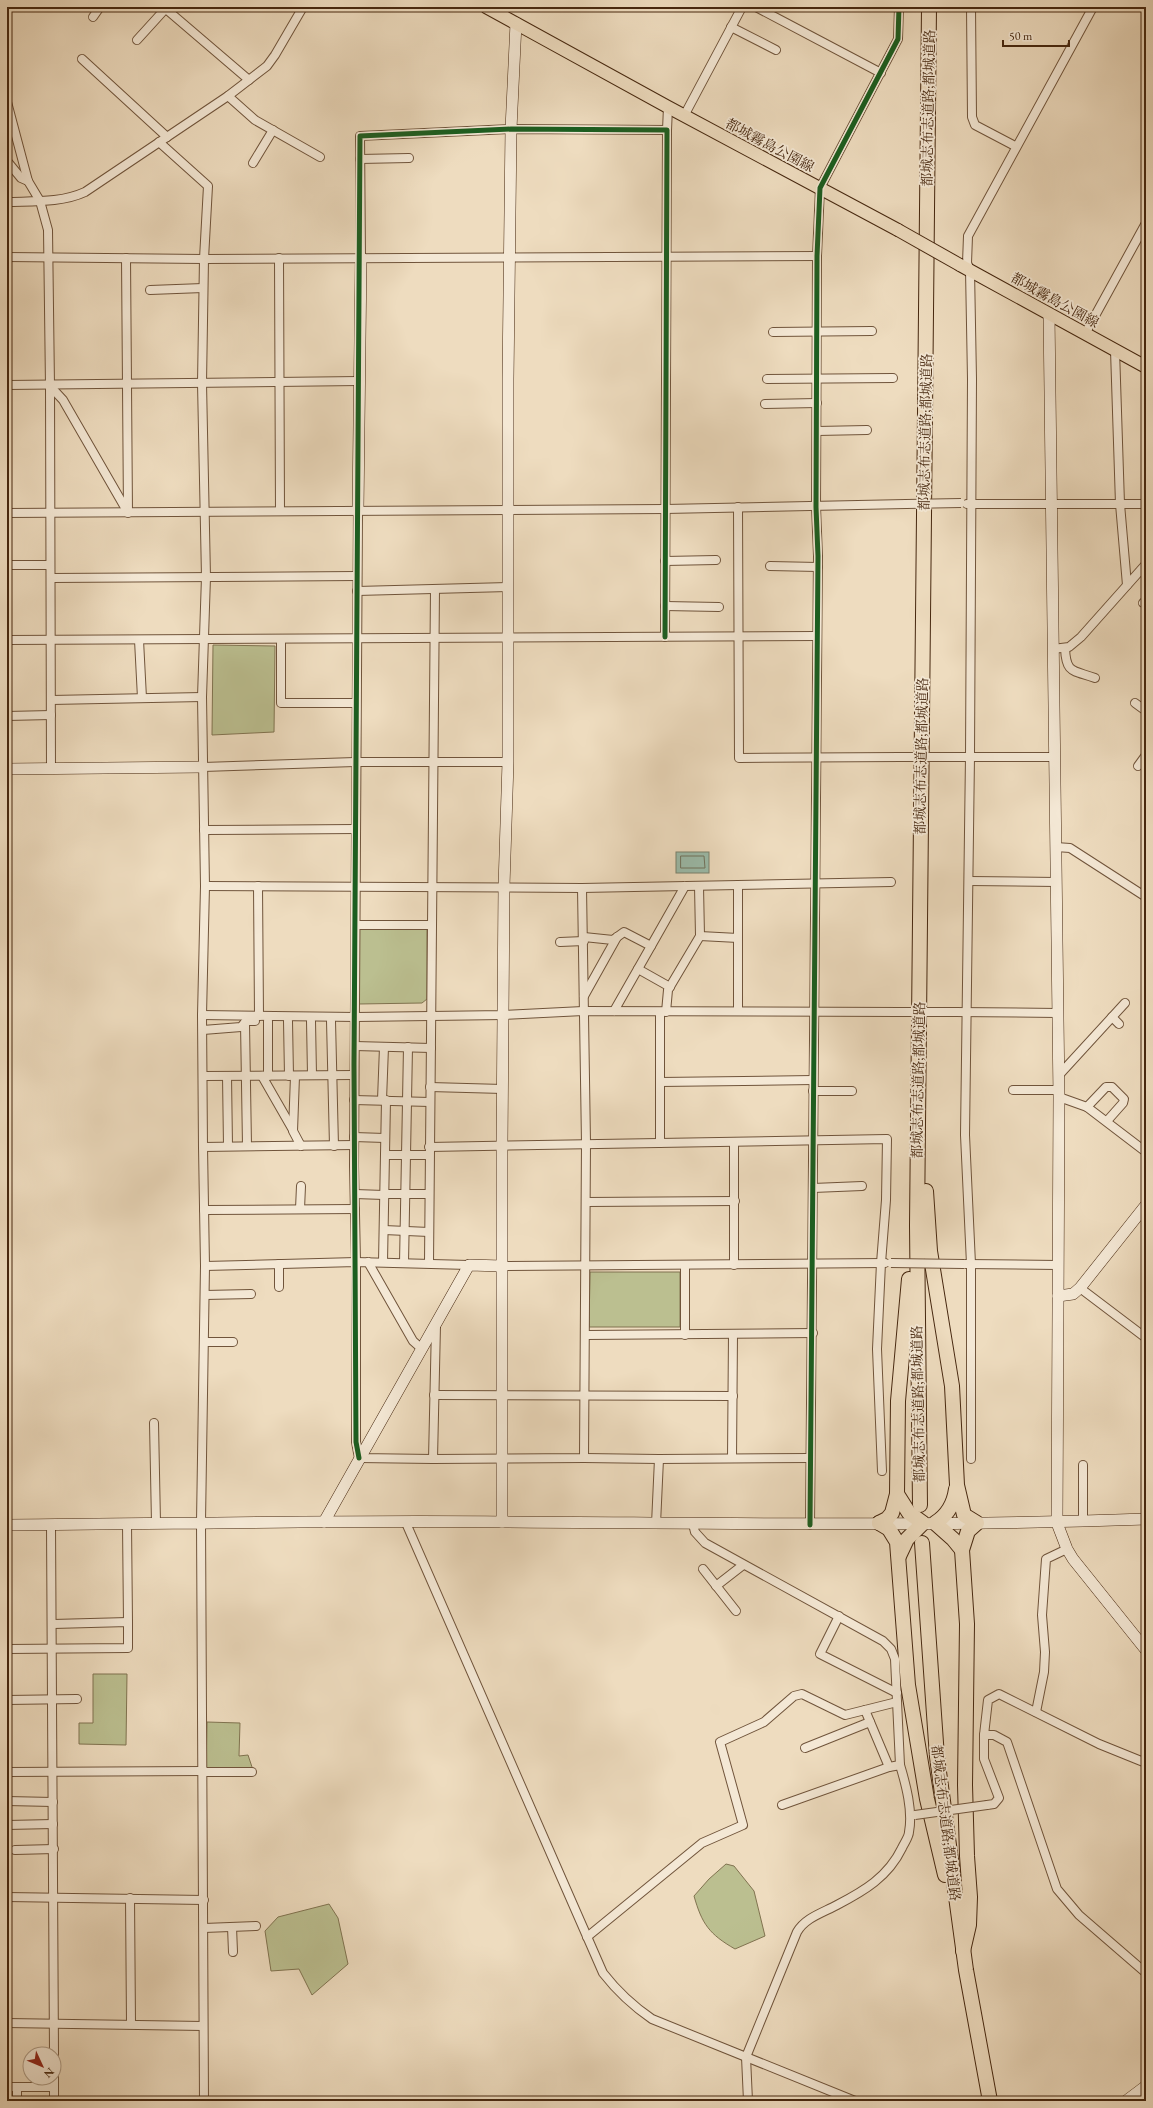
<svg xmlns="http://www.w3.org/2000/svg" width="1153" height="2108" viewBox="0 0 1153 2108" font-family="'EB Garamond','Noto Serif JP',serif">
  <rect width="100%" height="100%" fill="#eedcbf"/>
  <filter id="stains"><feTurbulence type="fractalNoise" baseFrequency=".005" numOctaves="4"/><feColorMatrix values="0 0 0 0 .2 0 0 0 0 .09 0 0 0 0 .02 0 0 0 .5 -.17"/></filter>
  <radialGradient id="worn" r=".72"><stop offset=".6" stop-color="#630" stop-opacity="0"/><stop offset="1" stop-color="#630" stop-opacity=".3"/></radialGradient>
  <g fill="#bbbf90" stroke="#807350">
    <path d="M 213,645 L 275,646 L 274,732 L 212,735 Z"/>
    <path d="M 427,927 L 427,999 L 422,1003 L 359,1004 L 359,928 Z"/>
    <path d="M 590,1272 L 680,1272 L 680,1327 L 589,1327 Z"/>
    <path d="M 93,1674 L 127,1674 L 126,1745 L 79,1744 L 79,1723 L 93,1723 Z"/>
    <path d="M 207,1722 L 240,1723 L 239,1756 L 248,1755 L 253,1770 L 206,1769 Z"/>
    <path d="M 726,1864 L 734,1866 L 754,1891 L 765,1936 L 735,1949 C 709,1934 702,1924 694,1896 L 709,1879 Z"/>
    <path d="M 329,1904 L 338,1918 L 348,1964 L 312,1995 L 299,1969 L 271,1971 L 265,1931 L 278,1917 Z"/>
  </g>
  <rect fill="#9bbcab" stroke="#79806d" x="676" y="852" width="33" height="21"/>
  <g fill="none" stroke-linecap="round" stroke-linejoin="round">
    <path stroke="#70725d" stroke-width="1" d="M 681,856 L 704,856 L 705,868 L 681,868 Z"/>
    <defs>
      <g id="street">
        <path d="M 756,7 L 881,73"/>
        <path d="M 971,7 L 972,117 L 975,125 L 1015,146"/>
        <path d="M 166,9 L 249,80"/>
        <path d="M 93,17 L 100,7"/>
        <path d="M 731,27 L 776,50"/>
        <path d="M 137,40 L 167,7"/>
        <path d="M 82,59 L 167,137"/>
        <path d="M 228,96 L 255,120 L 320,157"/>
        <path d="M 7,102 L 28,181 L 40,201 L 48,230 L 50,386 L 51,769"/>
        <path d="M 684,116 L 742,7"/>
        <path d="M 667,130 L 668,107"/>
        <path d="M 159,142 L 208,186 L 204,259 L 202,383 L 206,577 L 202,697 L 205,886 L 202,1015 L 203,1147 L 205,1266 L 201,1522 L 204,2101"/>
        <path d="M 360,159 L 409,158"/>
        <path d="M 7,161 L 21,178 L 28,181"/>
        <path d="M 253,163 L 273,130"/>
        <path d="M 7,202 C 33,201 61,203 85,192 L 228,96 L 267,66 L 275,55 L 303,7"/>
        <path d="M 7,257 L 204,259 L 817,256"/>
        <path d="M 361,257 L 360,136 L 511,129 L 667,130 L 665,637"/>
        <path d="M 126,258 L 128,513"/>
        <path d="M 279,258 L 280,511"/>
        <path d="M 150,290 L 203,288"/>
        <path d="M 773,332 L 872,331"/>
        <path d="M 1085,334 L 1146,223"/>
        <path d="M 1115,350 L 1120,504 L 1127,585"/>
        <path d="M 767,379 L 893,378"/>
        <path d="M 7,385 L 359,381"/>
        <path d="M 50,386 L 63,400 L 127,511"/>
        <path d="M 765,404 L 817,403"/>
        <path d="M 817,431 L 867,430"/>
        <path d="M 967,504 L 1146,504"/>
        <path d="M 738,507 L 739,758 L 901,757"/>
        <path d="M 358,510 L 354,1166 L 356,1262 L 356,1442 L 359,1458 L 433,1459 L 584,1458 L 586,1143 L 582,888"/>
        <path d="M 7,513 L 665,509 L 906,504"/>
        <path d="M 665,561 L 716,560"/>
        <path d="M 7,565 L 50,565"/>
        <path d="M 770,566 L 818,567"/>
        <path d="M 51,578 L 357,576"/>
        <path d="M 357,591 L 508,587"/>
        <path d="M 1143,603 L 1146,600"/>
        <path d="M 665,606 L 719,607"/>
        <path d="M 281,639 L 281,703 L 356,703"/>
        <path d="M 7,640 L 817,636"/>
        <path d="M 139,640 L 142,698"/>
        <path d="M 1065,648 C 1066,674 1073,670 1095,678"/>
        <path d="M 1053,649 L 1069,647 L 1081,637 L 1146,564"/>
        <path d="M 51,700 L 202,697"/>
        <path d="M 1135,703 L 1146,711"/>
        <path d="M 7,716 L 51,715"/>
        <path d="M 958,757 L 1055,757"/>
        <path d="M 1138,766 L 1146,755"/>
        <path d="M 203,767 L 355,762 L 508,762"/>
        <path d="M 204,830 L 355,829"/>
        <path d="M 1056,847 L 1070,848 L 1146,897"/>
        <path d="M 969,881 L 1057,882"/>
        <path d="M 738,885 L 738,1011"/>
        <path d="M 205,886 L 582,888 L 891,882"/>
        <path d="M 258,886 L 259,1016"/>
        <path d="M 699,886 L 700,936 L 738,938"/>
        <path d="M 356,925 L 432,925"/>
        <path d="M 584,937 L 613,940 L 624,932 L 651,946 L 614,1011"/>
        <path d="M 560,942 L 584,941"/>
        <path d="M 651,946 L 685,886"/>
        <path d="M 638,969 L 670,987"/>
        <path d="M 584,996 L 617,937"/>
        <path d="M 666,1012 L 668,990 L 700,936"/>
        <path d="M 955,1012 L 1058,1013"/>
        <path d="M 202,1015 L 356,1017 L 504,1015 L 583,1011 L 900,1012"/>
        <path d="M 1112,1017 L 1119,1024"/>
        <path d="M 288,1021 L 289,1076"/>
        <path d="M 311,1021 L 312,1075"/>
        <path d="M 331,1021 L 334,1146"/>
        <path d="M 245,1023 L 247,1146"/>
        <path d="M 203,1030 L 241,1027 L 246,1021 L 255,1021"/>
        <path d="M 355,1046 L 431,1048"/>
        <path d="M 1059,1075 L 1125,1003"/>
        <path d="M 203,1076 L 354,1075"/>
        <path d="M 227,1076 L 228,1146"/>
        <path d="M 262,1076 L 293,1130"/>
        <path d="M 268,1076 L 268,1021"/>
        <path d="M 295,1076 L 293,1131 L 301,1146"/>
        <path d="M 660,1082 L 813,1080"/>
        <path d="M 430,1087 L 503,1089"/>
        <path d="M 1013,1090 L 1059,1090"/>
        <path d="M 813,1091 L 852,1091"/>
        <path d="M 1059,1097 L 1087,1107 L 1146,1152"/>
        <path d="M 354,1100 L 430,1102"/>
        <path d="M 382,1100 L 384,1047"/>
        <path d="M 1087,1107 L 1106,1087 L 1112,1087 L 1124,1099 L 1123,1103 L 1107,1121"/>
        <path d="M 354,1137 L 385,1138"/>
        <path d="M 660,1143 L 660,1012"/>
        <path d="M 203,1147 L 354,1145"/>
        <path d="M 429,1147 L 887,1139 L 886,1200 L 881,1263 L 877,1349 L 882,1471"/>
        <path d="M 385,1155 L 429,1155"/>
        <path d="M 813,1188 L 862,1186"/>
        <path d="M 355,1194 L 384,1195"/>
        <path d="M 384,1194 L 429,1194"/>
        <path d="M 586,1202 L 735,1201"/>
        <path d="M 300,1209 L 301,1186"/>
        <path d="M 204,1210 L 355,1209"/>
        <path d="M 384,1230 L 429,1232"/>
        <path d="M 368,1262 L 413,1341 L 422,1349"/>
        <path d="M 383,1262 L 386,1100"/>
        <path d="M 404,1263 L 408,1047"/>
        <path d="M 429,1263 L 435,589"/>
        <path d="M 966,1264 L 1058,1265"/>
        <path d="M 685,1265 L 685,1335"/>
        <path d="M 734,1265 L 734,1142"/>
        <path d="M 205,1266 L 356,1262 L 469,1265"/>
        <path d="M 502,1266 L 885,1263"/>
        <path d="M 279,1287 L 279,1264"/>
        <path d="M 1080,1288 L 1146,1338"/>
        <path d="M 205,1295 L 251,1294"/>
        <path d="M 586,1335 L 813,1333"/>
        <path d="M 205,1342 L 233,1342"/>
        <path d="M 434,1395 L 733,1396"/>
        <path d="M 154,1423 L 156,1523"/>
        <path d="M 584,1458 L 659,1459 L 810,1458"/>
        <path d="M 732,1458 L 733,1334"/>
        <path d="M 433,1459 L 436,1325"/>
        <path d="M 971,1459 L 971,1264 L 965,1135 L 970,756 L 972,379 L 970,270 L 967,263 L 968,236 L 1093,7"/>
        <path d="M 1083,1465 L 1083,1522"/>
        <path d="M 406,1523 L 603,1973 C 617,1991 633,2006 652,2019 L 855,2101"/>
        <path d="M 127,1524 L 128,1622"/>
        <path d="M 656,1524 L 659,1459"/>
        <path d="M 693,1524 L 695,1532 L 705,1543 L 883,1641 L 891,1649 L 895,1659 L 900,1765"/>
        <path d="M 51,1525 L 54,2054"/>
        <path d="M 810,1525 L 818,556 L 816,507 L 817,256 L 820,188 L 898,39 L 899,7"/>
        <path d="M 703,1569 L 736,1611"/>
        <path d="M 716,1586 L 743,1565"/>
        <path d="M 839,1616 L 820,1654 L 897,1693"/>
        <path d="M 7,1649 L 128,1648 L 128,1622 L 53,1624"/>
        <path d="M 7,1700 L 77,1699"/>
        <path d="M 1036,1712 L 1044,1672 L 1045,1652 L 1042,1615 L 1046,1559 L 1067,1549"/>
        <path d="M 984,1735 L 984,1759 L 999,1798 L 994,1804 L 987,1805"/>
        <path d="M 805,1748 L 870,1722"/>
        <path d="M 1146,1763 L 1099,1744 L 999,1694 L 988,1700 L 984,1735 L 994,1735 L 1007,1742 L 1057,1889 L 1079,1915 L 1146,1973"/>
        <path d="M 7,1772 L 204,1771"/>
        <path d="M 204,1772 L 252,1772"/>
        <path d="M 7,1801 L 53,1802"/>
        <path d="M 782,1805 L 889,1767"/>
        <path d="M 7,1825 L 53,1824"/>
        <path d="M 15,1850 L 54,1849"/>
        <path d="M 7,1897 L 204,1900"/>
        <path d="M 130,1898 L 131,2024"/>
        <path d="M 232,1927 L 233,1952"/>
        <path d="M 204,1928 L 256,1926"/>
        <path d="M 587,1937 L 702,1843 L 743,1825 L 720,1742 L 764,1722 L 794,1696 L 802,1694 L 845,1715 L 897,1702"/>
        <path d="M 7,2023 L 203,2026"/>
        <path d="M 54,2068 L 54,2101"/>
        <path d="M 7,2087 L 54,2087"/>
        <path d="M 17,2101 L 17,2087"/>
        <path d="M 748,2101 L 746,2057 L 797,1932 C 805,1918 822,1913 837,1905 C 864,1891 888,1877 902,1848 C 904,1843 909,1837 909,1832 C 913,1811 906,1785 900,1765 L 889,1767 L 865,1710"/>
      </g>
      <g id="secondary">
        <path d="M 1049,314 L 1059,1097 L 1057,1523 L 1067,1549 L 1073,1559 L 1146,1650"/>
        <path d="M 358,510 L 361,257"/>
        <path d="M 7,769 L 203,767"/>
        <path d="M 1058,1296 L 1073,1294 L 1080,1288 L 1146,1205"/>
        <path d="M 324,1522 L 469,1265 L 502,1266"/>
        <path d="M 502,1522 L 502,1145 L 504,886 L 508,762 L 508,379 L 511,129 L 516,23"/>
        <path d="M 7,1525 C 173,1524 339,1520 505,1522 C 719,1523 932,1527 1146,1519"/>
        <path d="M 1126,2101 L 1146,2086"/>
      </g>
      <g id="primary">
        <path d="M 486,7 L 668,107 L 898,230"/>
        <path d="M 960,265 L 1146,367"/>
      </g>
      <g id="highway">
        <path d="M 926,1191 L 930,1251 L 952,1386 L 957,1485 L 964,1515 L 977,1523 L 968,1531 L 962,1550 L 967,1624 L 965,1785 L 967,1856 L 970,1897 L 969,1925 L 963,1951"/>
        <path d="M 956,1489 C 954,1504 948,1515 935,1523 L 953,1539 L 962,1550"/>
        <path d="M 897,1494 L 909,1513 L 923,1523 L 907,1539 L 899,1556"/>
        <path d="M 920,1505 L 917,1226 L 929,7"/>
        <path d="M 879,1523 L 887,1519 L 892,1513 L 897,1494 L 898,1401 L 909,1279"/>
        <path d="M 879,1523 L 889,1529 L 897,1542 L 908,1685 L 927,1799 L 945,1875"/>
        <path d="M 922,1543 L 937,1757 L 966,1970 L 990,2101"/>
      </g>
    </defs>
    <use href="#street" stroke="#70543b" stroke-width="10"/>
    <use href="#secondary" stroke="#46270f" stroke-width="12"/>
    <use href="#primary" stroke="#46270f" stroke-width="14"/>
    <use href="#highway" stroke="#46270f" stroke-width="16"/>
    <use href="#street" stroke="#f4e8d5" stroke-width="8"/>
    <use href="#secondary" stroke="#f4e8d5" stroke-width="11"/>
    <use href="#primary" stroke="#eedcbf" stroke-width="12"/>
    <use href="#highway" stroke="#eedcbf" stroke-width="14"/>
    <defs>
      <g id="street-bridge">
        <path d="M 906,504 L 961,503"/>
        <path d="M 901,757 L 958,757"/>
        <path d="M 900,1012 L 955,1012"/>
        <path d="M 891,1263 L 964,1264"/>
        <path d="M 915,1815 L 987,1805"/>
      </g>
      <path id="primary-bridge" d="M 898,230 L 960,265"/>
    </defs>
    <use href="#street-bridge" stroke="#70543b" stroke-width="10" stroke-linecap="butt"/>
    <use href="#primary-bridge" stroke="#46270f" stroke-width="14" stroke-linecap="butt"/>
    <use href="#street-bridge" stroke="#f4e8d5" stroke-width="8"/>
    <use href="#primary-bridge" stroke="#eedcbf" stroke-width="12"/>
    <defs>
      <g id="cycleway">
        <path d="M 359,1458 L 356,1442 L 354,1065 L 360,136 L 511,129 L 667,130 L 665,637"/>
        <path d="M 810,1525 L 818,556 L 816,507 L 817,256 L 820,188 L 898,39 L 899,7"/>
      </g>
    </defs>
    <use href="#cycleway" stroke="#f4e8d5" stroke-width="8"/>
    <use href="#cycleway" stroke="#1b5e20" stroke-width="5"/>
  </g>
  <g text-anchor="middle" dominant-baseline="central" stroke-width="3.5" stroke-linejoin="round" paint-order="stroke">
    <g font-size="14" fill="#46270f" stroke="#f4e8d5">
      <text transform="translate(928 108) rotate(-89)">都城志布志道路;都城道路</text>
      <text transform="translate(770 145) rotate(28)">都城霧島公園線</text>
      <text transform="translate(1055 300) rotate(29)">都城霧島公園線</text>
      <text transform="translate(925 432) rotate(-89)">都城志布志道路;都城道路</text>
      <text transform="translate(921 756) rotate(-89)">都城志布志道路;都城道路</text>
      <text transform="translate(918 1080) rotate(-89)">都城志布志道路;都城道路</text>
      <text transform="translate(918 1404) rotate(-91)">都城志布志道路;都城道路</text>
      <text transform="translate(946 1823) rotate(83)">都城志布志道路;都城道路</text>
    </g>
  </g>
  <rect width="1153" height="2108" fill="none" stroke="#eedcbf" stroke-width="24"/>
  <rect x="8" y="8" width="1137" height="2092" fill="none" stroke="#46270f" stroke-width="2"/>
  <rect x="12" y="12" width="1129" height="2084" fill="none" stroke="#46270f"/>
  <g transform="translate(42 2066) rotate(134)"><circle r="19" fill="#f4e8d5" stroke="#ae9b86"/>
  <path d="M0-3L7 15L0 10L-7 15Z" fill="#8f2418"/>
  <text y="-6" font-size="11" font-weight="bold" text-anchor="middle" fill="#46270f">N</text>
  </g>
  <path d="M1003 40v6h66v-6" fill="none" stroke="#46270f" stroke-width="2"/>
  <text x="1009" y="40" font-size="12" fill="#46270f" stroke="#f4e8d5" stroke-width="3" paint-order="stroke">50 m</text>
  <rect width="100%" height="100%" filter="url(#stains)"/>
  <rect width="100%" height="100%" fill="url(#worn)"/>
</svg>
